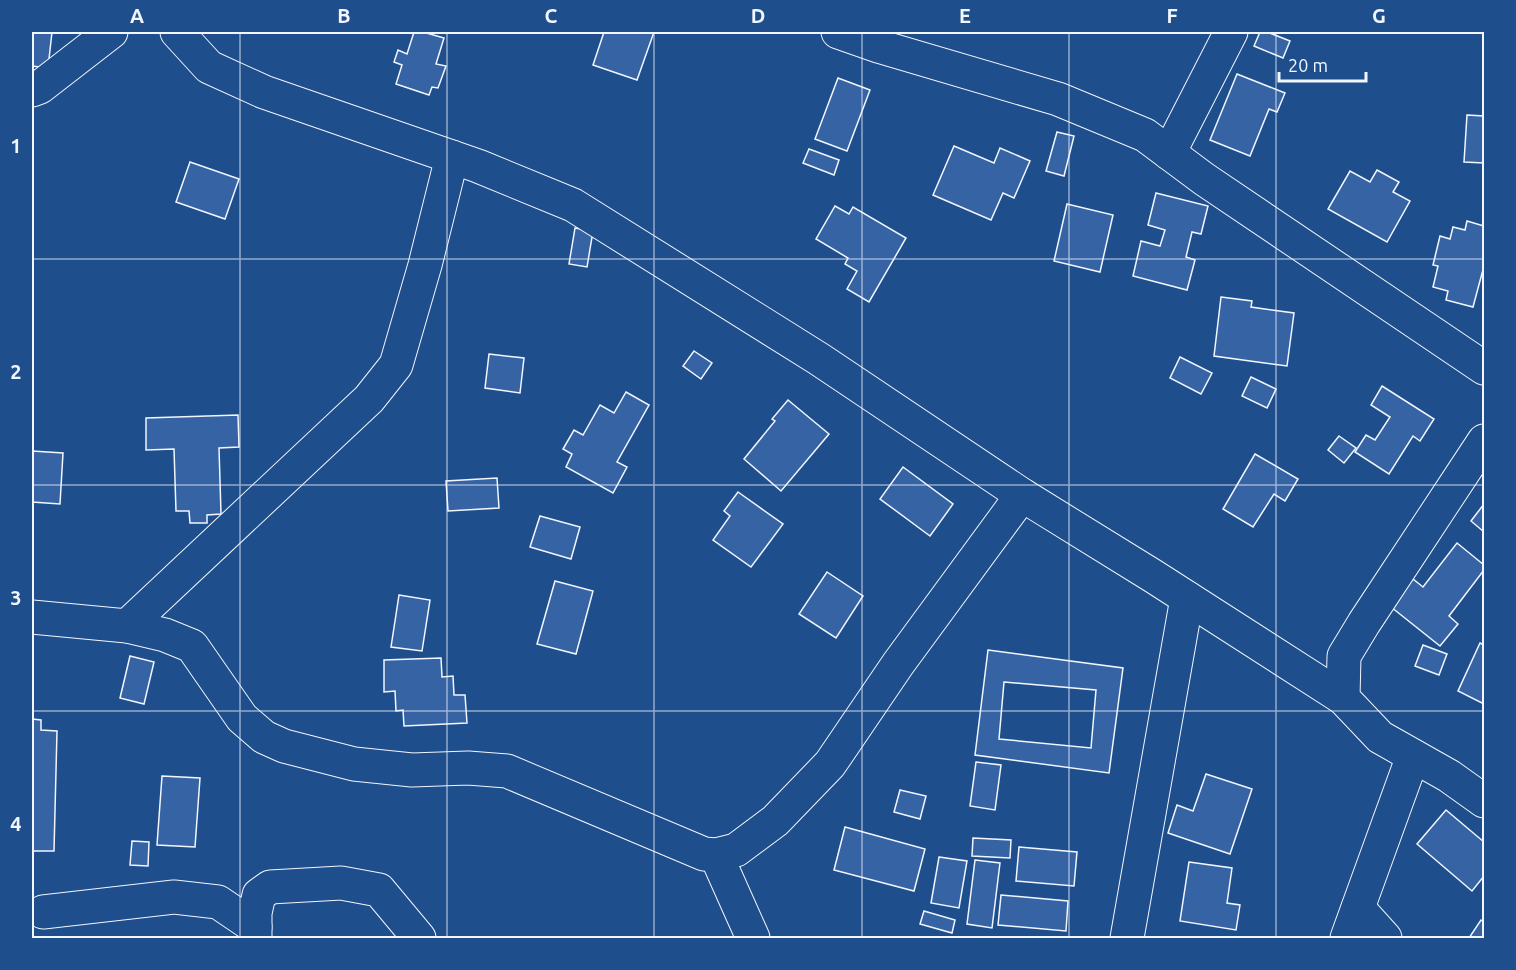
<svg xmlns="http://www.w3.org/2000/svg" width="1516" height="970" viewBox="0 0 1516 970" font-family="Ubuntu,sans-serif">
  <rect width="100%" height="100%" fill="#1f4e8c"/>
  <g fill="#3563a3" stroke="#f2f6ff" stroke-width="1.5" fill-rule="evenodd">
    <path d="M 32,32 L 52,32 L 48,68 L 32,66 Z"/>
    <path d="M 414,32 L 423,32 L 444,38 L 436,64 L 446,66 L 438,88 L 432,87 L 429,95 L 396,84 L 402,65 L 394,62 L 398,50 L 407,54 Z"/>
    <path d="M 604,32 L 654,32 L 637,80 L 593,65 Z"/>
    <path d="M 1260,32 L 1267,32 L 1290,41 L 1283,58 L 1254,46 Z"/>
    <path d="M 1237,74 L 1285,93 L 1277,112 L 1269,109 L 1250,156 L 1210,140 Z"/>
    <path d="M 838,78 L 870,90 L 847,151 L 815,139 Z"/>
    <path d="M 1467,115 L 1484,116 L 1484,163 L 1464,162 Z"/>
    <path d="M 1057,132 L 1074,136 L 1064,176 L 1046,171 Z"/>
    <path d="M 954,146 L 994,163 L 1000,148 L 1030,161 L 1014,198 L 1003,193 L 991,220 L 933,195 Z"/>
    <path d="M 809,149 L 839,160 L 834,175 L 803,163 Z"/>
    <path d="M 190,162 L 239,179 L 225,219 L 176,202 Z"/>
    <path d="M 1377,170 L 1399,182 L 1393,192 L 1410,201 L 1387,242 L 1328,209 L 1350,171 L 1370,182 Z"/>
    <path d="M 1156,193 L 1208,206 L 1201,234 L 1192,232 L 1186,257 L 1195,260 L 1187,290 L 1133,276 L 1141,241 L 1160,246 L 1165,230 L 1148,225 Z"/>
    <path d="M 1067,204 L 1113,215 L 1100,272 L 1054,261 Z"/>
    <path d="M 835,206 L 849,214 L 853,207 L 906,238 L 869,302 L 847,289 L 857,271 L 845,264 L 848,258 L 816,239 Z"/>
    <path d="M 1467,221 L 1484,226 L 1484,266 L 1473,307 L 1446,300 L 1448,291 L 1433,287 L 1438,266 L 1433,265 L 1440,236 L 1450,239 L 1453,227 L 1465,230 Z"/>
    <path d="M 575,228 L 593,231 L 587,267 L 569,264 Z"/>
    <path d="M 1221,297 L 1252,301 L 1251,307 L 1294,313 L 1287,366 L 1214,356 Z"/>
    <path d="M 694,351 L 712,363 L 701,379 L 683,366 Z"/>
    <path d="M 489,354 L 524,358 L 520,393 L 485,388 Z"/>
    <path d="M 1180,357 L 1212,373 L 1201,394 L 1170,378 Z"/>
    <path d="M 1251,377 L 1276,389 L 1267,408 L 1242,396 Z"/>
    <path d="M 1382,386 L 1434,419 L 1420,441 L 1413,436 L 1389,474 L 1355,452 L 1366,435 L 1375,440 L 1390,417 L 1371,405 Z"/>
    <path d="M 626,392 L 649,405 L 617,462 L 627,467 L 613,493 L 566,467 L 572,454 L 563,449 L 574,430 L 583,435 L 600,405 L 614,413 Z"/>
    <path d="M 788,400 L 829,434 L 781,491 L 744,459 L 775,421 L 772,419 Z"/>
    <path d="M 238,415 L 239,447 L 219,448 L 221,514 L 207,515 L 207,523 L 190,523 L 189,511 L 176,511 L 174,449 L 146,450 L 146,418 Z"/>
    <path d="M 1339,436 L 1356,448 L 1344,463 L 1328,450 Z"/>
    <path d="M 32,451 L 63,453 L 60,504 L 32,502 Z"/>
    <path d="M 1255,454 L 1298,479 L 1285,501 L 1274,494 L 1253,527 L 1223,509 Z"/>
    <path d="M 903,467 L 953,504 L 930,536 L 880,499 Z"/>
    <path d="M 497,478 L 499,508 L 448,511 L 446,481 Z"/>
    <path d="M 738,492 L 783,524 L 751,567 L 713,540 L 730,516 L 724,511 Z"/>
    <path d="M 1484,504 L 1484,532 L 1471,521 Z"/>
    <path d="M 540,516 L 580,527 L 571,559 L 530,547 Z"/>
    <path d="M 1457,543 L 1484,565 L 1484,570 L 1449,616 L 1458,624 L 1440,646 L 1391,607 L 1413,579 L 1423,587 Z"/>
    <path d="M 827,572 L 863,596 L 836,638 L 799,614 Z"/>
    <path d="M 555,581 L 593,591 L 576,654 L 537,644 Z"/>
    <path d="M 399,595 L 430,600 L 422,651 L 391,647 Z"/>
    <path d="M 1480,643 L 1484,645 L 1484,704 L 1458,691 Z"/>
    <path d="M 1423,645 L 1447,654 L 1439,675 L 1415,666 Z"/>
    <path d="M 988,650 L 1123,668 L 1109,773 L 975,755 ZM 1004,682 L 1096,690 L 1091,748 L 999,739 Z"/>
    <path d="M 130,656 L 154,662 L 144,704 L 120,698 Z"/>
    <path d="M 441,658 L 442,677 L 453,676 L 454,695 L 465,695 L 467,723 L 404,726 L 403,710 L 396,711 L 395,691 L 384,692 L 384,660 Z"/>
    <path d="M 32,719 L 41,720 L 41,730 L 57,731 L 54,851 L 32,851 Z"/>
    <path d="M 976,762 L 1001,765 L 995,810 L 970,806 Z"/>
    <path d="M 1206,774 L 1252,789 L 1230,854 L 1168,833 L 1177,805 L 1193,811 Z"/>
    <path d="M 162,776 L 200,778 L 195,847 L 157,845 Z"/>
    <path d="M 900,790 L 926,796 L 920,819 L 894,812 Z"/>
    <path d="M 1446,810 L 1484,842 L 1484,876 L 1472,891 L 1417,844 Z"/>
    <path d="M 845,827 L 925,849 L 914,891 L 834,870 Z"/>
    <path d="M 973,838 L 1011,840 L 1010,858 L 972,856 Z"/>
    <path d="M 132,841 L 149,842 L 148,866 L 130,865 Z"/>
    <path d="M 1019,847 L 1077,852 L 1074,886 L 1016,881 Z"/>
    <path d="M 939,857 L 967,861 L 959,908 L 931,903 Z"/>
    <path d="M 975,860 L 1000,863 L 992,928 L 967,924 Z"/>
    <path d="M 1189,862 L 1232,868 L 1227,903 L 1240,905 L 1236,930 L 1180,921 Z"/>
    <path d="M 1001,895 L 1068,901 L 1066,931 L 998,925 Z"/>
    <path d="M 924,911 L 955,920 L 952,933 L 920,924 Z"/>
    <path d="M 1481,920 L 1484,922 L 1484,938 L 1469,938 Z"/>
  </g>
  <g fill="none" stroke-linecap="round" stroke-linejoin="round">
    <defs>
      <g id="minor">
        <path d="M 177,32 L 209,67 L 264,92 L 478,166 L 573,205 L 819,359 L 1022,495 L 1153,576 L 1343,698"/>
        <path d="M 838,32 L 878,46 L 1058,99 L 1145,135 L 1204,179 L 1484,368"/>
        <path d="M 32,90 L 40,87 L 111,32"/>
        <path d="M 1169,153 L 1231,32"/>
        <path d="M 1484,441 L 1364,623 L 1344,656 L 1343,698 L 1380,737 L 1449,776 L 1484,801"/>
        <path d="M 32,617 L 127,626 L 165,635 L 192,646 L 242,718 L 264,737 L 284,746 L 354,764 L 412,770 L 468,768 L 507,771 L 704,854 L 716,855 L 736,850 L 775,821 L 830,764 L 898,664 L 1022,495"/>
        <path d="M 127,626 L 369,399 L 396,365 L 425,265 L 452,157"/>
        <path d="M 716,855 L 753,938"/>
        <path d="M 1358,908 L 1385,938"/>
        <path d="M 43,912 L 174,897 L 218,902 L 255,927"/>
        <path d="M 255,938 L 255,913 L 259,895 L 270,887 L 341,883 L 379,890 L 419,938"/>
        <path d="M 1127,938 L 1187,598"/>
        <path d="M 1347,938 L 1413,756"/>
      </g>
    </defs>
    <use href="#minor" stroke="#f2f6ff" stroke-width="35"/>
    <use href="#minor" stroke="#1f4e8c" stroke-width="33"/>
  </g>
  <path fill="none" stroke="#f2f6ff" stroke-width="1.5" stroke-opacity="0.55" d="M 240,32 L 240,938M 447,32 L 447,938M 654,32 L 654,938M 862,32 L 862,938M 1069,32 L 1069,938M 1276,32 L 1276,938M 32,259 L 1484,259M 32,485 L 1484,485M 32,711 L 1484,711"/>
  <rect width="1516" height="970" fill="none" stroke="#1f4e8c" stroke-width="66"/>
  <path d="M1279 72v9h87v-9" fill="none" stroke="#f2f6ff" stroke-width="3"/>
  <text x="1288" y="72" font-size="18" fill="#f2f6ff" stroke="#1f4e8c" stroke-width="4.5" paint-order="stroke">20 m</text>
  <rect x="33" y="33" width="1450" height="904" fill="none" stroke="#f2f6ff" stroke-width="2"/>
  <g font-size="20" text-anchor="middle" font-weight="bold" fill="#f2f6ff">
    <text x="137" y="23">A</text>
    <text x="344" y="23">B</text>
    <text x="551" y="23">C</text>
    <text x="758" y="23">D</text>
    <text x="965" y="23">E</text>
    <text x="1172" y="23">F</text>
    <text x="1379" y="23">G</text>
    <text x="16" y="153">1</text>
    <text x="16" y="379">2</text>
    <text x="16" y="605">3</text>
    <text x="16" y="831">4</text>
  </g>
</svg>
